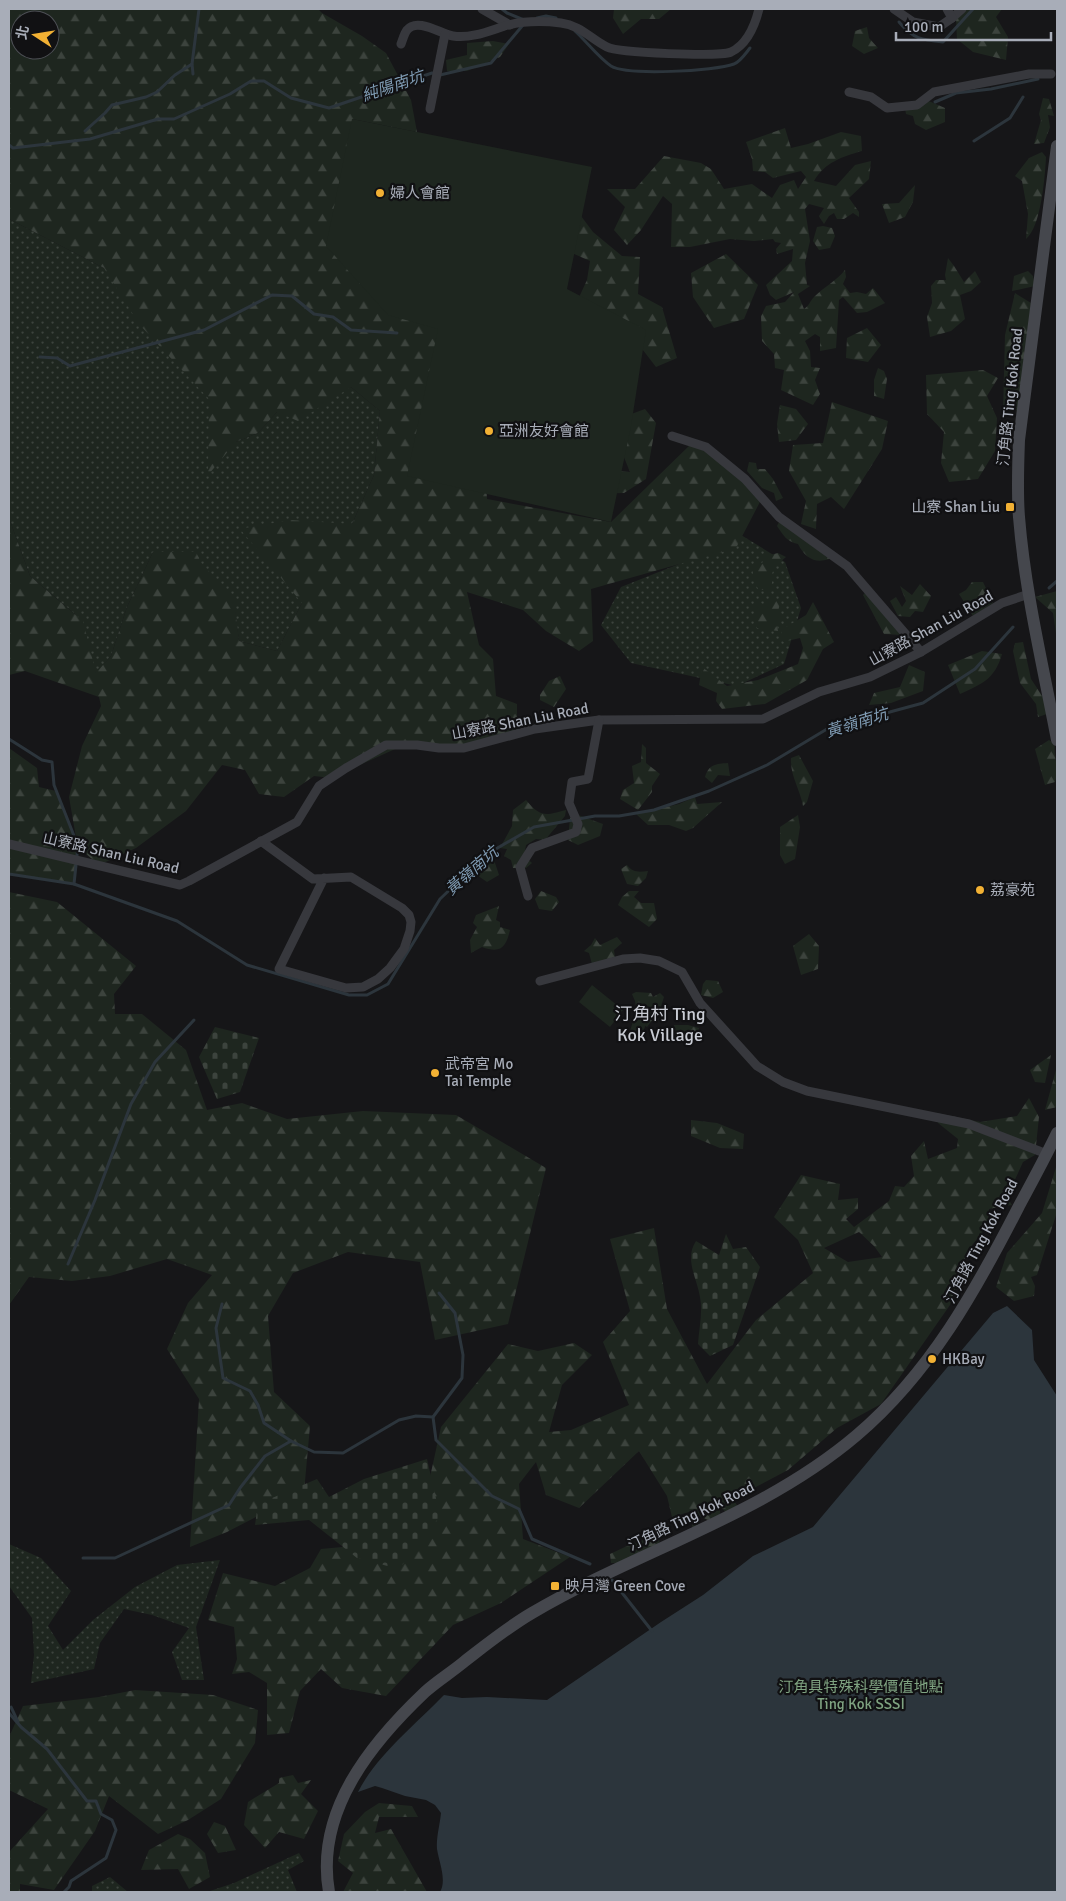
<svg xmlns="http://www.w3.org/2000/svg" width="1066" height="1901" viewBox="0 0 1066 1901" font-family="Signika,'Noto Sans TC',sans-serif">
  <defs>
    <pattern id="grass-dots" width="8" height="8" patternUnits="userSpaceOnUse" patternTransform="scale(1.25)"><rect width="8" height="8" fill="#1e261f"/><path d="M2 2h.1M6 6h.1" fill="none" stroke="#3c433d" stroke-width="1.8" stroke-linecap="round"/></pattern>
    <pattern id="forest-firs" width="22" height="20" patternUnits="userSpaceOnUse" patternTransform="scale(1.25)"><rect width="22" height="20" fill="#1e261f"/><path d="M5 1l3.5 6h-7zM16 11l3.5 6h-7z" fill="#3c433d"/></pattern>
    <pattern id="cemetery-stones" width="16" height="16" patternUnits="userSpaceOnUse" patternTransform="scale(1.25)"><rect width="16" height="16" fill="#1e261f"/><path d="M2 7V4a2 2 0 0 1 4 0v3zM10 15v-3a2 2 0 0 1 4 0v3z" fill="#3c433d"/></pattern>
  </defs>
  <rect width="100%" height="100%" fill="#161618"/>
  <g fill="url(#grass-dots)">
    <path d="M 9,219 L 104,268 L 210,399 L 236,442 L 258,433 L 277,412 L 351,387 L 380,411 L 374,475 L 352,524 L 302,603 L 277,651 L 239,641 L 234,604 L 153,552 L 127,607 L 111,656 L 96,674 L 75,614 L 30,576 L 9,518 Z"/>
    <path d="M 741,535 L 785,562 L 801,608 L 784,664 L 737,686 L 631,663 L 601,625 L 621,587 L 684,562 Z"/>
    <path d="M 9,1544 L 41,1558 L 71,1591 L 48,1626 L 63,1650 L 93,1620 L 135,1587 L 177,1565 L 220,1560 L 196,1627 L 204,1680 L 182,1680 L 172,1652 L 189,1628 L 152,1615 L 124,1609 L 100,1643 L 94,1669 L 31,1683 L 34,1655 L 32,1618 L 9,1586 Z"/>
    <path d="M 299,1853 L 304,1861 L 288,1870 L 297,1892 L 210,1892 L 210,1891 L 234,1883 Z"/>
    <path d="M 110,1877 L 128,1892 L 92,1892 L 92,1886 Z"/>
  </g>
  <g fill="url(#forest-firs)" fill-rule="evenodd">
    <path d="M 9,9 L 318,9 L 322,13 L 362,36 L 386,53 L 411,100 L 417,132 L 352,119 L 441,320 L 486,483 L 487,499 L 611,522 L 692,443 L 706,447 L 762,498 L 736,548 L 591,589 L 593,641 L 579,651 L 546,631 L 523,610 L 467,592 L 479,645 L 493,659 L 496,696 L 517,704 L 517,733 L 458,748 L 404,745 L 331,778 L 314,776 L 284,797 L 259,794 L 245,770 L 222,765 L 186,811 L 136,848 L 99,865 L 78,847 L 74,884 L 9,874 L 9,748 L 37,768 L 39,787 L 56,791 L 77,843 L 69,797 L 82,746 L 101,706 L 99,697 L 25,671 L 9,675 L 9,518 L 30,576 L 83,621 L 96,673 L 111,656 L 127,607 L 153,552 L 196,552 L 201,563 L 234,598 L 239,641 L 277,651 L 302,603 L 240,529 L 290,520 L 352,524 L 374,475 L 380,411 L 351,387 L 298,421 L 277,412 L 258,433 L 236,442 L 208,475 L 209,399 L 139,324 L 104,268 L 9,219 ZM 20,20 L 50,20 L 50,50 L 20,50 Z"/>
    <path d="M 614,9 L 671,9 L 659,19 L 641,19 L 623,34 L 613,18 Z"/>
    <path d="M 967,9 L 1002,9 L 996,17 L 1008,37 L 1006,60 L 973,52 L 957,39 L 956,19 Z"/>
    <path d="M 867,27 L 869,38 L 878,48 L 864,54 L 852,46 L 855,31 Z"/>
    <path d="M 493,41 L 509,44 L 500,57 L 467,71 L 447,71 L 446,60 L 467,55 L 467,43 Z"/>
    <path d="M 1043,98 L 1049,99 L 1054,116 L 1048,115 L 1050,127 L 1044,143 L 1034,144 L 1041,120 L 1039,114 Z"/>
    <path d="M 924,99 L 945,108 L 945,122 L 926,130 L 915,124 L 913,116 L 906,114 L 904,103 Z"/>
    <path d="M 785,128 L 791,148 L 808,144 L 841,132 L 861,136 L 862,151 C 842,157 825,162 814,181 L 836,186 L 855,165 L 871,161 L 869,179 L 849,198 L 859,212 L 859,217 L 853,213 L 844,219 L 837,219 L 834,213 L 829,216 L 824,224 L 819,216 L 824,208 L 809,204 L 805,209 L 810,241 L 805,263 L 807,285 L 810,286 L 798,294 L 804,309 C 809,306 810,301 814,297 C 824,287 836,281 845,270 L 846,277 L 843,284 L 850,293 L 857,292 L 866,294 L 873,288 L 885,303 L 867,312 L 857,313 L 843,297 L 839,300 L 836,348 L 820,351 L 820,337 L 815,334 L 805,341 L 810,351 L 811,367 L 820,368 L 815,380 L 820,394 L 813,405 L 781,390 L 784,370 L 775,368 L 774,354 L 762,341 L 761,316 L 766,306 L 785,302 L 794,292 L 776,300 L 770,295 L 766,285 L 792,261 L 793,249 L 777,254 L 776,249 L 781,243 L 775,242 L 773,239 L 754,241 L 730,239 L 690,247 L 671,247 L 672,204 L 663,196 L 641,230 L 627,245 L 614,230 L 625,207 L 607,189 L 635,189 L 664,156 L 701,163 L 711,169 L 724,189 L 752,184 L 772,198 L 780,185 L 794,180 L 798,189 L 806,177 L 801,171 L 773,178 L 765,172 L 753,171 L 752,159 L 746,142 Z"/>
    <path d="M 1042,152 L 1046,157 C 1045,177 1041,227 1026,239 L 1028,214 L 1022,181 L 1015,176 L 1029,158 Z"/>
    <path d="M 915,185 L 913,202 L 905,217 L 889,223 L 882,204 L 899,203 Z"/>
    <path d="M 578,212 L 593,232 L 622,256 L 640,257 L 638,294 L 662,307 L 677,358 L 656,367 L 636,341 L 575,306 L 587,280 L 590,261 L 572,253 Z"/>
    <path d="M 823,226 L 832,228 L 835,236 L 830,248 L 819,250 L 813,241 L 817,227 Z"/>
    <path d="M 726,254 L 758,285 L 744,319 L 714,328 L 693,297 L 691,273 Z"/>
    <path d="M 948,258 L 954,266 L 964,282 L 975,271 L 981,282 L 971,291 L 960,295 L 965,319 L 951,331 L 930,337 L 927,317 L 932,303 L 931,286 L 936,280 L 946,280 L 945,275 Z"/>
    <path d="M 1028,271 L 1033,276 L 1035,286 L 1012,291 L 1014,276 Z"/>
    <path d="M 1015,293 L 1031,303 L 1018,410 L 1003,413 L 1005,335 Z"/>
    <path d="M 867,328 L 881,345 L 868,362 L 846,358 L 847,338 Z"/>
    <path d="M 878,368 L 884,371 L 887,379 L 884,399 L 874,396 L 874,380 Z"/>
    <path d="M 983,370 L 998,378 L 987,396 L 997,418 L 995,451 L 978,479 L 949,482 L 941,463 L 944,432 L 927,414 L 926,375 Z"/>
    <path d="M 832,402 L 888,421 L 882,449 L 844,509 L 831,497 L 817,504 L 816,529 L 801,524 L 806,501 L 789,471 L 793,445 L 823,443 Z"/>
    <path d="M 780,405 L 796,409 L 808,424 L 796,440 L 779,442 L 777,424 Z"/>
    <path d="M 645,409 L 656,423 L 646,479 L 624,493 L 583,494 L 579,467 L 630,472 L 617,440 L 615,420 Z"/>
    <path d="M 749,462 L 756,463 L 757,469 L 765,469 L 773,479 L 783,498 L 776,501 L 774,493 L 762,488 L 747,471 Z"/>
    <path d="M 779,522 L 801,528 L 803,540 L 838,555 C 820,565 807,562 798,544 C 787,542 783,535 777,526 Z"/>
    <path d="M 778,553 L 786,557 C 772,568 770,572 773,589 L 759,590 C 752,580 752,574 754,562 L 762,563 L 766,556 Z"/>
    <path d="M 972,582 L 983,582 L 993,603 L 973,616 L 959,594 L 966,590 Z"/>
    <path d="M 920,584 L 931,596 L 923,612 L 915,611 L 910,617 L 898,616 L 890,601 L 896,597 L 902,607 L 906,601 L 900,586 L 912,595 Z"/>
    <path d="M 1057,591 L 1057,640 L 1053,613 L 1035,597 Z"/>
    <path d="M 866,592 L 903,625 L 900,635 L 884,634 L 863,595 Z"/>
    <path d="M 774,596 L 780,604 L 777,614 L 785,616 L 785,620 L 776,620 L 778,631 L 757,628 L 752,617 L 756,613 L 754,607 L 757,602 L 766,605 Z"/>
    <path d="M 813,602 L 834,642 L 823,649 L 807,680 L 765,704 L 722,709 L 716,701 L 717,693 L 699,685 L 702,667 L 727,686 L 758,680 L 798,664 L 803,648 L 800,638 L 783,642 L 781,630 L 806,615 Z"/>
    <path d="M 1023,642 L 1031,679 L 1045,700 L 1047,714 L 1038,717 L 1036,704 L 1020,683 L 1013,651 L 1015,643 Z"/>
    <path d="M 982,651 L 1002,654 C 995,679 982,684 960,694 L 948,665 Z"/>
    <path d="M 909,665 L 925,672 L 923,691 L 891,703 L 869,705 L 874,693 L 900,687 Z"/>
    <path d="M 560,676 L 566,689 L 554,707 L 540,700 L 540,695 L 549,681 Z"/>
    <path d="M 1049,740 L 1055,744 C 1053,757 1060,768 1055,782 L 1045,785 L 1035,749 Z"/>
    <path d="M 642,744 L 646,748 L 646,763 L 660,774 L 652,786 L 652,792 L 638,810 L 620,799 L 623,790 L 634,783 L 632,766 L 641,762 Z"/>
    <path d="M 799,755 L 813,781 L 807,802 L 803,806 C 800,789 790,776 791,758 Z"/>
    <path d="M 728,763 L 730,776 L 718,775 L 712,783 L 705,777 C 709,764 716,764 728,763 Z"/>
    <path d="M 695,797 L 697,804 L 722,802 L 693,828 L 686,831 L 669,825 L 648,825 L 636,814 L 679,804 Z"/>
    <path d="M 526,800 C 540,817 545,816 566,810 L 565,816 L 545,840 L 536,839 L 526,845 L 524,856 L 532,863 L 526,868 L 513,868 L 511,860 L 504,856 L 507,849 L 500,848 L 512,826 L 513,810 Z"/>
    <path d="M 578,815 L 603,824 L 600,836 L 578,845 L 568,840 L 570,818 Z"/>
    <path d="M 798,815 L 800,827 L 795,859 L 785,864 L 780,855 L 780,827 Z"/>
    <path d="M 492,854 L 499,875 L 487,882 L 474,873 Z"/>
    <path d="M 627,865 C 633,873 639,872 648,871 L 646,878 L 638,886 L 627,884 L 621,869 Z"/>
    <path d="M 541,891 L 556,897 L 559,902 L 552,911 L 539,909 L 535,899 Z"/>
    <path d="M 629,891 L 639,891 L 634,897 L 641,903 L 654,903 L 657,919 L 649,927 L 618,905 L 622,897 Z"/>
    <path d="M 9,892 L 57,902 L 136,966 L 114,994 L 115,1014 L 142,1014 L 186,1050 L 207,1110 L 242,1103 L 287,1119 L 363,1111 L 456,1115 L 546,1168 L 508,1324 L 435,1340 L 420,1262 L 348,1252 L 293,1273 L 268,1316 L 274,1392 L 310,1426 L 304,1492 L 227,1532 L 190,1547 L 199,1399 L 167,1349 L 188,1303 L 212,1275 L 167,1259 L 110,1276 L 72,1281 L 29,1277 L 9,1305 Z"/>
    <path d="M 499,906 L 496,920 L 500,922 L 500,927 L 510,930 C 506,947 501,954 482,947 L 471,953 L 470,940 L 477,927 L 473,923 L 476,915 Z"/>
    <path d="M 809,934 L 819,946 L 818,969 L 801,975 L 793,946 Z"/>
    <path d="M 617,937 L 622,943 L 614,950 L 615,957 L 592,964 L 589,953 L 584,951 L 591,945 L 595,938 L 600,945 Z"/>
    <path d="M 706,980 L 718,981 L 723,992 L 713,998 L 701,995 L 703,984 Z"/>
    <path d="M 636,992 L 651,993 L 653,997 L 660,993 L 664,997 L 659,1012 L 653,1014 L 653,1019 L 647,1027 L 638,1021 L 635,1001 L 632,994 Z"/>
    <path d="M 674,1025 L 688,1025 L 699,1028 L 697,1039 L 676,1041 Z"/>
    <path d="M 1051,1055 L 1045,1083 L 1035,1082 L 1030,1070 Z"/>
    <path d="M 1057,1067 L 1057,1107 L 1045,1110 L 1056,1070 Z"/>
    <path d="M 1029,1098 L 1039,1117 L 1035,1155 L 1023,1162 L 1013,1184 L 1002,1190 L 1012,1205 L 989,1209 L 988,1225 L 969,1249 L 961,1269 L 950,1305 L 881,1404 L 837,1428 L 788,1470 L 733,1499 L 738,1507 L 726,1512 L 720,1507 L 720,1515 L 708,1520 L 699,1516 L 699,1526 L 692,1527 L 692,1511 L 672,1517 L 667,1496 L 639,1451 L 579,1508 L 546,1495 L 536,1462 L 519,1484 L 523,1539 L 570,1557 L 501,1603 L 453,1625 L 386,1696 L 342,1688 L 321,1669 L 300,1691 L 289,1733 L 267,1735 L 267,1683 L 249,1672 L 232,1674 L 237,1659 L 234,1627 L 208,1620 L 223,1573 L 275,1586 L 310,1568 L 321,1549 L 374,1544 L 421,1518 L 441,1427 L 508,1344 L 538,1351 L 574,1343 L 592,1355 L 562,1385 L 549,1432 L 571,1430 L 629,1405 L 603,1342 L 630,1311 L 610,1239 L 654,1228 L 667,1309 L 707,1384 L 756,1320 L 813,1273 L 798,1240 L 774,1217 L 801,1175 L 840,1184 L 838,1200 L 858,1198 L 858,1209 L 846,1219 L 854,1227 L 889,1201 L 895,1186 L 904,1187 L 914,1176 L 911,1156 L 924,1141 L 928,1159 L 957,1148 L 958,1139 L 938,1123 L 937,1113 L 980,1122 L 1017,1116 ZM 859,1232 L 874,1246 L 882,1257 L 848,1262 L 824,1248 Z"/>
    <path d="M 691,1120 L 717,1123 L 744,1134 L 743,1149 L 720,1148 L 691,1136 Z"/>
    <path d="M 1057,1164 L 1057,1212 L 1037,1275 L 1031,1277 L 1035,1286 L 1034,1296 L 1014,1301 L 996,1287 L 1007,1253 L 1042,1213 Z"/>
    <path d="M 660,1534 L 659,1545 L 641,1551 L 619,1563 L 611,1563 L 610,1554 L 627,1546 Z"/>
    <path d="M 135,1690 L 213,1695 L 258,1710 L 255,1743 L 221,1799 L 188,1820 L 158,1834 L 109,1796 L 95,1831 L 54,1890 L 20,1884 L 20,1892 L 9,1892 L 9,1852 L 48,1809 L 9,1790 L 9,1737 L 23,1706 L 99,1697 Z"/>
    <path d="M 293,1775 L 298,1783 L 311,1780 L 301,1794 L 318,1811 L 304,1839 L 279,1832 L 265,1848 L 244,1825 L 248,1802 L 279,1783 L 279,1778 Z"/>
    <path d="M 379,1803 L 412,1806 L 418,1817 L 379,1817 L 375,1833 L 391,1829 L 427,1892 L 343,1892 L 353,1873 L 338,1861 L 344,1834 L 365,1812 Z"/>
    <path d="M 214,1822 L 225,1826 L 236,1850 L 218,1853 L 207,1834 Z"/>
    <path d="M 178,1834 L 190,1839 L 205,1853 L 210,1877 L 189,1889 L 178,1869 L 141,1870 L 149,1850 Z"/>
  </g>
  <g fill="url(#cemetery-stones)">
    <path d="M 215,1027 L 259,1038 L 240,1092 L 217,1099 L 199,1057 Z"/>
    <path d="M 726,1234 L 733,1249 L 746,1247 L 760,1267 L 733,1345 L 710,1356 L 698,1344 C 699,1329 703,1312 700,1297 C 697,1278 684,1259 696,1241 L 719,1255 Z"/>
    <path d="M 427,1459 L 440,1516 L 399,1569 L 357,1558 L 309,1520 L 255,1525 L 258,1504 L 317,1479 L 329,1497 L 364,1479 Z"/>
  </g>
  <g fill="#1e261f">
    <path d="M 352,119 L 592,167 L 567,289 L 646,330 L 631,426 L 611,522 L 407,476 L 438,329 L 388,315 L 326,246 Z"/>
    <path d="M 592,985 L 623,1010 L 610,1027 L 579,1002 Z"/>
    <path d="M 638,1005 L 653,1008 L 642,1034 L 630,1031 Z"/>
  </g>
  <path fill="#2c353c" d="M 1007,1306 L 1032,1330 L 1034,1360 L 1057,1396 L 1057,1892 L 440,1892 C 447,1880 439,1862 437,1849 C 436,1838 440,1824 441,1813 L 435,1805 L 426,1800 L 405,1796 L 382,1788 L 375,1786 L 358,1792 C 376,1756 416,1724 444,1695 L 462,1698 L 487,1697 L 547,1700 L 661,1622 L 703,1595 L 753,1556 L 813,1527 L 993,1313 Z"/>
  <g fill="none" stroke-linecap="round" stroke-linejoin="round">
    <g stroke="#2c353c" stroke-width="3">
      <path d="M 502,9 L 507,13 L 524,20"/>
      <path d="M 537,18 L 546,16 L 556,18"/>
      <path d="M 899,22 C 913,39 922,40 943,42 L 973,9"/>
      <path d="M 575,31 C 586,41 599,58 611,66 C 627,76 715,71 734,64 C 740,62 746,53 750,48"/>
      <path d="M 193,74 L 192,64 L 199,9"/>
      <path d="M 935,102 L 956,93 L 991,89 L 1038,79"/>
      <path d="M 85,131 L 105,113 L 112,105 L 146,97 L 157,92 L 175,75 L 192,64"/>
      <path d="M 974,141 L 1010,118 L 1023,97"/>
      <path d="M 9,145 L 13,148 L 90,139 L 158,119 L 174,119 L 230,94 L 251,81 L 264,81 L 291,98 L 329,108 L 432,73 L 440,75 L 491,63 L 523,25"/>
      <path d="M 40,357 L 57,358 L 70,366 L 204,330 L 272,295 L 292,296 L 314,314 L 333,317 L 351,330 L 397,333"/>
      <path d="M 1049,588 L 1057,581"/>
      <path d="M 9,739 L 42,760 L 52,762 L 54,785 L 78,846 L 74,884"/>
      <path d="M 9,874 L 74,884 L 177,921 L 247,965 L 349,995 L 367,995 L 388,984 L 440,899 L 487,854 L 534,827 L 595,816 L 619,816 L 654,810 L 709,791 L 767,765 L 827,729 L 923,703 L 975,669 L 1013,627"/>
      <path d="M 68,1264 L 95,1200 L 131,1104 L 155,1062 L 194,1020"/>
      <path d="M 222,1304 L 216,1328 L 223,1378 L 250,1391 L 258,1405 L 264,1423 L 291,1441 L 314,1452 L 343,1453 L 399,1420 L 416,1416 L 433,1417 L 436,1440 L 492,1496 L 519,1509 L 532,1539 L 590,1564"/>
      <path d="M 433,1417 L 462,1378 L 463,1355 L 455,1313 L 439,1293"/>
      <path d="M 83,1558 L 115,1558 L 229,1505 L 240,1488 L 265,1456 L 291,1441"/>
      <path d="M 612,1580 L 652,1631"/>
      <path d="M 11,1707 L 18,1722"/>
      <path d="M 9,1713 L 21,1727 L 47,1749 L 87,1801 L 96,1801 L 101,1814 L 112,1820 L 116,1830 L 106,1858 L 71,1881 L 69,1887 L 64,1892"/>
    </g>
    <g stroke="#37383d" stroke-width="9">
      <path d="M 482,9 L 510,25"/>
      <path d="M 894,9 L 913,22 L 939,27 L 952,18 L 962,9"/>
      <path d="M 947,9 L 952,18"/>
      <path d="M 401,44 C 403,39 404,34 407,30 C 417,17 441,34 453,36 C 472,39 491,30 508,25 C 525,21 545,21 561,23 C 580,25 591,39 607,47 C 619,53 719,57 731,52 C 748,44 755,25 759,9"/>
      <path d="M 849,92 L 871,97 L 887,108 L 917,105 L 934,92 L 1029,74 L 1051,74"/>
      <path d="M 430,109 L 445,34"/>
      <path d="M 672,436 L 706,447 L 745,479 L 779,517 L 847,566 L 921,652"/>
      <path d="M 261,841 L 313,879 L 351,877 L 402,908 L 409,915 L 411,922 L 410,931 L 404,949 L 390,968 L 378,979 L 363,987 L 346,988 L 279,969 L 324,878"/>
      <path d="M 9,844 L 180,885 L 189,881 L 297,822 L 319,786 L 346,768 L 386,745 L 417,745 L 439,748 L 464,748 L 535,729 L 599,720 L 763,719 L 819,692 L 870,677 L 921,652 L 1002,603 L 1029,594"/>
      <path d="M 528,896 L 520,867 L 532,848 L 576,832 L 578,824 L 569,803 L 572,782 L 588,779 L 599,720"/>
      <path d="M 540,981 L 623,959 L 640,958 L 659,961 L 682,972 L 700,1003 L 757,1066 L 783,1082 L 807,1091 L 969,1124 L 1047,1154"/>
    </g>
    <g stroke="#45474d" stroke-width="12">
      <path d="M 1057,146 L 1019,440 C 1018,466 1017,492 1019,517 C 1025,592 1043,666 1057,740"/>
      <path d="M 329,1892 C 315,1812 370,1744 425,1692 C 437,1681 452,1672 465,1661 C 487,1644 508,1627 532,1613 C 639,1550 762,1516 857,1435 C 930,1373 976,1290 1019,1206 C 1032,1182 1045,1158 1057,1133"/>
    </g>
  </g>
  <g fill="#f2b134" stroke="#111113" stroke-width="2">
    <circle cx="380" cy="193" r="5"/>
    <circle cx="489" cy="431" r="5"/>
    <rect x="1005" y="502" width="10" height="10" rx="2.5"/>
    <circle cx="980" cy="890" r="5"/>
    <circle cx="435" cy="1073" r="5"/>
    <circle cx="932" cy="1359" r="5"/>
    <rect x="550" y="1581" width="10" height="10" rx="2.5"/>
  </g>
  <g text-anchor="middle" dominant-baseline="central" stroke-width="4.5" stroke-linejoin="round" paint-order="stroke">
    <g font-size="15" fill="#a8adb8" stroke="#111113" text-anchor="start">
      <text x="390" y="193">婦人會館</text>
      <text x="499" y="431">亞洲友好會館</text>
      <text x="1000" y="507" text-anchor="end">山寮 Shan Liu</text>
      <text x="990" y="890">荔豪苑</text>
      <text x="445" y="1064">武帝宮 Mo<tspan x="445" dy="17">Tai Temple</tspan></text>
      <text x="942" y="1359">HKBay</text>
      <text x="565" y="1586">映月灣 Green Cove</text>
    </g>
    <g font-size="15" fill="#a8adb8" stroke="#111113">
      <text transform="translate(1010 397) rotate(-84)">汀角路 Ting Kok Road</text>
      <text transform="translate(931 628) rotate(-29)">山寮路 Shan Liu Road</text>
      <text transform="translate(520 721) rotate(-11)">山寮路 Shan Liu Road</text>
      <text transform="translate(111 853) rotate(13)">山寮路 Shan Liu Road</text>
      <text transform="translate(981 1241) rotate(-62)">汀角路 Ting Kok Road</text>
      <text transform="translate(691 1516) rotate(-26)">汀角路 Ting Kok Road</text>
    </g>
    <g font-size="15" fill="#7fa381" stroke="#111113">
      <text x="861" y="1687">汀角具特殊科學價值地點<tspan x="861" dy="17">Ting Kok SSSI</tspan></text>
    </g>
    <g font-size="16" font-style="italic" fill="#7f9bb3" stroke="#111113">
      <text transform="translate(393 86) rotate(-19)">純陽南坑</text>
      <text transform="translate(857 723) rotate(-17)">黃嶺南坑</text>
      <text transform="translate(472 871) rotate(-41)">黃嶺南坑</text>
    </g>
    <g font-size="18" fill="#c9ccd4" stroke="#111113">
      <text x="660" y="1014">汀角村 Ting<tspan x="660" dy="21">Kok Village</tspan></text>
    </g>
  </g>
  <rect width="1066" height="1901" fill="none" stroke="#a8adb8" stroke-width="20"/>
  <g transform="translate(35 35) rotate(282)"><circle r="24" fill="#111113" stroke="#4d4f55"/>
  <path d="M0-4L9 19L0 12L-9 19Z" fill="#f2b134"/>
  <text y="-8" font-size="14" font-weight="bold" text-anchor="middle" fill="#a8adb8">北</text>
  </g>
  <path d="M896 32v8h155v-8" fill="none" stroke="#a8adb8" stroke-width="2.5"/>
  <text x="904" y="32" font-size="15" fill="#a8adb8" stroke="#111113" stroke-width="4" paint-order="stroke">100 m</text>
</svg>
